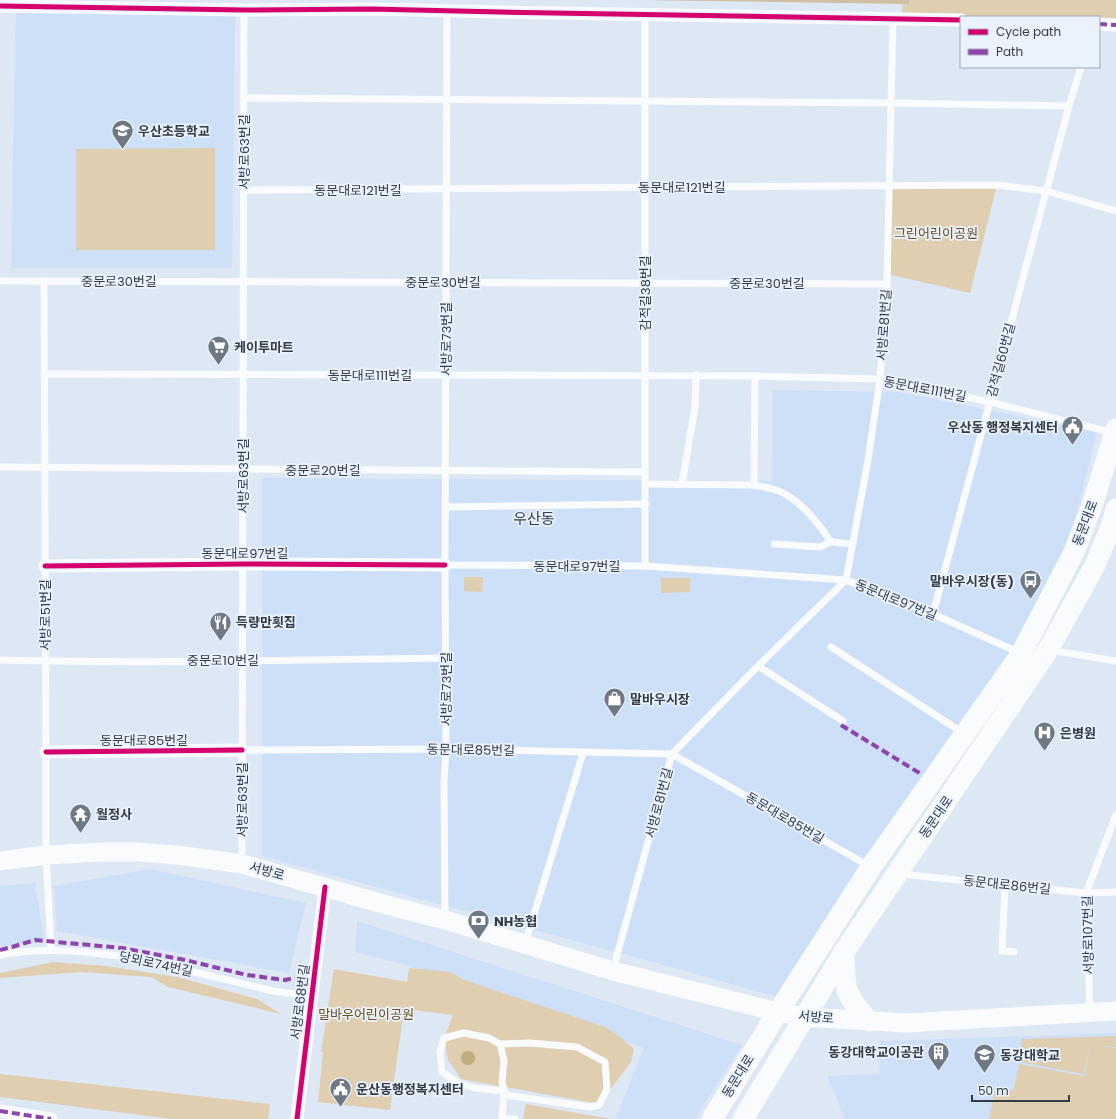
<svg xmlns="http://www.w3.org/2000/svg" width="1116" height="1119" viewBox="0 0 1116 1119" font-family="Poppins,'Noto Sans KR',sans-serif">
  <rect width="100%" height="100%" fill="#dee7f4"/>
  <g fill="#cedff8">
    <path d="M 16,11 L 235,14 L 232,268 L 11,268 Z"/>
    <path d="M 773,390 L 898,392 L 1097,432 L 1070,540 L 1023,631 L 996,676 L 777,997 L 686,971 L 262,856 L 262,478 L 772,481 Z"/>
    <path d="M 150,869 L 306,903 L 289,973 L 57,931 L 54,886 Z"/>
    <path d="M 35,883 L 44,942 L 0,946 L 0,886 Z"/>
    <path d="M 357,921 L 742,1045 L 695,1119 L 615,1119 L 644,1048 L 406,965 L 355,952 Z"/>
    <path d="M 1116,1033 L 1116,1119 L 845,1119 L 827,1076 L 880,1074 L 879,1041 Z"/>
  </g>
  <g fill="#dfceb0">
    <path d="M 903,0 L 1116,0 L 1116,22 L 1099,22 L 1099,17 L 979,17 L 902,14 Z"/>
    <path d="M 215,148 L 215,250 L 76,250 L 76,149 Z"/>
    <path d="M 997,185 L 970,293 L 887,274 L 889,186 Z"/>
    <path d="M 464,577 L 483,577 L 482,592 L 464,591 Z"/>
    <path d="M 661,578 L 690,578 L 690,592 L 661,593 Z"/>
    <path d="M 53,962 L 105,966 L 177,977 L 257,999 L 281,1014 L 168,987 L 151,977 L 82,972 L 0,978 L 0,973 Z"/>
    <path d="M 409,968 L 450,972 L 464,980 L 605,1027 L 619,1036 L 634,1049 L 631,1062 L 599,1104 L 461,1079 L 448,1060 L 444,1038 L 453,1015 L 404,1009 L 390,1110 L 318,1102 L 323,1052 L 321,1052 L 334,969 L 407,982 Z"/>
    <path d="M 1116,1036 L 1116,1047 L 1099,1045 L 1116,1048 L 1116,1119 L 989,1119 L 995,1088 L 1013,1091 L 1019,1064 L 1084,1076 L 1091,1043 L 1083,1074 L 1020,1062 L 1022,1039 Z"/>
    <path d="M 0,1074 L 270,1104 L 268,1119 L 172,1119 L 0,1097 Z"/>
    <path d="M 526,1104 L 611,1119 L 523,1119 Z"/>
  </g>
  <path fill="#cfbfa2" d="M 640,0 L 909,0 L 909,4 Z"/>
  <circle fill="#c1ab81" cx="468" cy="1058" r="7"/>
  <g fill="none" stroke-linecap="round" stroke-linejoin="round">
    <g stroke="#fafbfd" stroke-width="7">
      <path d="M 645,15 L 645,566"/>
      <path d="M 244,98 L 891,103 L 1069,106"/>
      <path d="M 244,190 L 997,185 L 1046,191 L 1116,211"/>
      <path d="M 0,281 L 887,284"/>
      <path d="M 44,281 L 46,752 L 46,855 L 51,949"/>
      <path d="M 44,374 L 755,376 L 880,379 L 990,402 L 1114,433"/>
      <path d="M 0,467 L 645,472"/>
      <path d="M 646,484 L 754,485 C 763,487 773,488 781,492 C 801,501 819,524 831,542 L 853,544"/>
      <path d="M 682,484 L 695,407 L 696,375"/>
      <path d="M 754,485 L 755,376"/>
      <path d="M 446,507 L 646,504"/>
      <path d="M 774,544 L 820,547 L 831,542"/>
      <path d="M 445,565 L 645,566 L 846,580 L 933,614 L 1020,653"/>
      <path d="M 933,614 L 1069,106 L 1081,67"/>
      <path d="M 831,647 L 963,733"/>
      <path d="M 1050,650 L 1116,661"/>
      <path d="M 0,660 C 148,664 297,660 445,658"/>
      <path d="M 758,666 L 843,721"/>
      <path d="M 242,750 L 446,749 L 672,754 L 869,866"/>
      <path d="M 242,853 L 244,10"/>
      <path d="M 899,874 L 1086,893 L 1116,892"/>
      <path d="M 1005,885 L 1002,951 L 1014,952"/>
      <path d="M 445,919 L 444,782 L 446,749 L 445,569 L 447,11"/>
      <path d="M 525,944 L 583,753"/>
      <path d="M 0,955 C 48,946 92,952 140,959 L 273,991 L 311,996"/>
      <path d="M 613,970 L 672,754 L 758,666 L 846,580 L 868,460 L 880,379 L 887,284 L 893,19"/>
      <path d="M 1090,1011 L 1086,893 L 1116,815"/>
      <path d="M 464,1033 L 489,1038 L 500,1044 L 530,1043 L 577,1047 L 605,1062 L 607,1089 L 599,1105 L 590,1107 L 512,1096 L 507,1095 L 504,1091 L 474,1088 L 458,1083 L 442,1072 L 440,1052 L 444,1038 Z"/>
      <path d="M 500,1044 L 504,1061 L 502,1082 L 504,1091 L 502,1119"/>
      <path d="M 504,1119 L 515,1119"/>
    </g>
    <g stroke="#fafbfd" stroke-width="13">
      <path d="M 0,6 L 244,10 L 371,9 L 500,12 L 961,20"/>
      <path d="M 1099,24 L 1116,25"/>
      <path d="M 45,566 L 244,564 L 445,565"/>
      <path d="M 46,752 L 242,750"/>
      <path d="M 0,1111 L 51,1119"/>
      <path d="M 297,1119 L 325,887"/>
    </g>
    <path stroke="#fafbfd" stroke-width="19" d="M 0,861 L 46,855 L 105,852 L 138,852 L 177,855 L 242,864 L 387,905 L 445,920 L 613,971 L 778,1012 L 803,1017 L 906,1023 L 1116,1011"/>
    <g stroke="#fafbfd" stroke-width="21">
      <path d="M 844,952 C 844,985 844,996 869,1021"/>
      <path d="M 712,1119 L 778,1012 L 871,867 L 1021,654 L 1074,552 L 1093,503 L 1116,429"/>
      <path d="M 743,1119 L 844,952 L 1048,650 L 1094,567 L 1111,527 L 1116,509"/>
    </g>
    <g stroke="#8e44ad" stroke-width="4" stroke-dasharray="8 4" stroke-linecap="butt">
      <path d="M 1099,24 L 1116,25"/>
      <path d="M 841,725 L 921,774"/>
      <path d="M 0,950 L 12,947 L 35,940 L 122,948 L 185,960 L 247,975 L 285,980 L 295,978"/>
      <path d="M 0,1111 L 51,1119"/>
    </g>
    <defs>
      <g id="cycleway">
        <path d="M 0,6 L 244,10 L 371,9 L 500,12 L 961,20"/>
        <path d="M 45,566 L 244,564 L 445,565"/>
        <path d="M 46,752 L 242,750"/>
        <path d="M 297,1119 L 325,887"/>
      </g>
    </defs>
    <use href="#cycleway" stroke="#eaf2fe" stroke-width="8"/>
    <use href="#cycleway" stroke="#d6006c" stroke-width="5"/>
  </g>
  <defs>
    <symbol id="school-pin" viewBox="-11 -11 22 30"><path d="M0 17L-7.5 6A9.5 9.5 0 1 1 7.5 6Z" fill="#707884" stroke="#eaf2fe"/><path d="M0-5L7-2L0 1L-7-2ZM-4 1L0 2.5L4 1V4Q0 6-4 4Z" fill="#fff"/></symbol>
    <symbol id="supermarket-pin" viewBox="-11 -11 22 30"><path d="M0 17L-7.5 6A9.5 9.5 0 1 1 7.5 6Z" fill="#707884" stroke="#eaf2fe"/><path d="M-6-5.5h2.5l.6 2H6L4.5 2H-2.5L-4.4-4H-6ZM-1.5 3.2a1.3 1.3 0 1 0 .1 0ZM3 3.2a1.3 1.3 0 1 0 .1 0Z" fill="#fff"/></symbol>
    <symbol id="civic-pin" viewBox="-11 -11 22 30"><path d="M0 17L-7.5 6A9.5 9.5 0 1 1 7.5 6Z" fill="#707884" stroke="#eaf2fe"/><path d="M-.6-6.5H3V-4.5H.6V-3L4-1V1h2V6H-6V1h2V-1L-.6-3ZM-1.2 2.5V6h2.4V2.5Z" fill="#fff"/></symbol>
    <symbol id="bus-pin" viewBox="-11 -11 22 30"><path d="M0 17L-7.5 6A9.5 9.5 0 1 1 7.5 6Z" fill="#707884" stroke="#eaf2fe"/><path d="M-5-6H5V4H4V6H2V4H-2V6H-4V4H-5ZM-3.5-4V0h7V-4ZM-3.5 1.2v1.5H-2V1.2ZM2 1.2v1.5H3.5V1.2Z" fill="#fff"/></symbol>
    <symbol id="restaurant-pin" viewBox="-11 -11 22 30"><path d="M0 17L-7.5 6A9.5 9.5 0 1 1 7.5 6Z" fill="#707884" stroke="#eaf2fe"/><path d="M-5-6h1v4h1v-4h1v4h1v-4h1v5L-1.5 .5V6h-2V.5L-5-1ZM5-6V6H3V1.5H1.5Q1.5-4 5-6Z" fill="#fff"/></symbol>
    <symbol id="shop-pin" viewBox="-11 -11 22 30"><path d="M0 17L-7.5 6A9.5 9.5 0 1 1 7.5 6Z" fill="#707884" stroke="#eaf2fe"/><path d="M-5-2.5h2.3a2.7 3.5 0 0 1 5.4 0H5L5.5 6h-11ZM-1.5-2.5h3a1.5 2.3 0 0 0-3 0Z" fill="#fff"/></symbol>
    <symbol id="hospital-pin" viewBox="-11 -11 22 30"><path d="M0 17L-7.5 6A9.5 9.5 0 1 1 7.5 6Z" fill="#707884" stroke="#eaf2fe"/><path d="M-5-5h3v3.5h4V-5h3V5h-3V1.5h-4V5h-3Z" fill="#fff"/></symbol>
    <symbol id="temple-pin" viewBox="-11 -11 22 30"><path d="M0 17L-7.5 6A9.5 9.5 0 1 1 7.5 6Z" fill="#707884" stroke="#eaf2fe"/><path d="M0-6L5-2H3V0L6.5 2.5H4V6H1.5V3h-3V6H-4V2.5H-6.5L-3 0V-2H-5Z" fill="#fff"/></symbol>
    <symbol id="bank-pin" viewBox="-11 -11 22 30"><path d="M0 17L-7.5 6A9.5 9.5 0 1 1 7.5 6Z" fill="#707884" stroke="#eaf2fe"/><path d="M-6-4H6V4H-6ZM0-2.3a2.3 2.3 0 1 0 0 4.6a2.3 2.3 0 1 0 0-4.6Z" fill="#fff"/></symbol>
    <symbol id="building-pin" viewBox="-11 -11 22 30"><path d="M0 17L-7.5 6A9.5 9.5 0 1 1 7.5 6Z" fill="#707884" stroke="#eaf2fe"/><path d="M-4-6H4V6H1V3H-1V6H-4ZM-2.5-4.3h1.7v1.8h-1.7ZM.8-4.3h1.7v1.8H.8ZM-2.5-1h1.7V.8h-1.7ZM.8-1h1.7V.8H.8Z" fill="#fff"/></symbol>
    <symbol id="university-pin" viewBox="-11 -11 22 30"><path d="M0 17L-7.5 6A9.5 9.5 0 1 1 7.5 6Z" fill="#707884" stroke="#eaf2fe"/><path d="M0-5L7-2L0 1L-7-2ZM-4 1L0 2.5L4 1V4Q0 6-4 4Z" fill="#fff"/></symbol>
  </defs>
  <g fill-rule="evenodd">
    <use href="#school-pin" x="110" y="118" width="25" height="34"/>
    <use href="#supermarket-pin" x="206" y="334" width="25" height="34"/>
    <use href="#civic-pin" x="1060" y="414" width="25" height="34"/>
    <use href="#bus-pin" x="1018" y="568" width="25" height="34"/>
    <use href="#restaurant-pin" x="208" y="610" width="25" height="34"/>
    <use href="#shop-pin" x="602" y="686" width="25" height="34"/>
    <use href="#hospital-pin" x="1032" y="720" width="25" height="34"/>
    <use href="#temple-pin" x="68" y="802" width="25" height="34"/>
    <use href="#bank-pin" x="466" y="908" width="25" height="34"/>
    <use href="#building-pin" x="926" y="1040" width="25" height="34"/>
    <use href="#university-pin" x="972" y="1042" width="25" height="34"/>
    <use href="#civic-pin" x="328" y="1076" width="25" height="34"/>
  </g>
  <g text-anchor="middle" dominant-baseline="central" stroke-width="3.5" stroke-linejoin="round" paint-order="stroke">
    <g font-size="13" font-weight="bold" fill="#343c47" stroke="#eaf2fe" text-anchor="start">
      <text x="138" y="131">우산초등학교</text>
      <text x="234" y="347">케이투마트</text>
      <text x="1058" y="427" text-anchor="end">우산동 행정복지센터</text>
      <text x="1014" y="581" text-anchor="end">말바우시장(동)</text>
      <text x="236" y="622">득량만횟집</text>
      <text x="630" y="699">말바우시장</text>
      <text x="1060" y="733">은병원</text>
      <text x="96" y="814">월정사</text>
      <text x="494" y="921">NH농협</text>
      <text x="924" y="1052" text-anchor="end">동강대학교이공관</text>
      <text x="1000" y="1055">동강대학교</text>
      <text x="356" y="1089">운산동행정복지센터</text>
    </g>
    <g font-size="13" fill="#343c47" stroke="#eaf2fe">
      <text transform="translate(244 152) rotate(-90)">서방로63번길</text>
      <text x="682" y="187">동문대로121번길</text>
      <text x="358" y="190">동문대로121번길</text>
      <text x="119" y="281">중문로30번길</text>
      <text x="443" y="282">중문로30번길</text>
      <text x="767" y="283">중문로30번길</text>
      <text transform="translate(645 293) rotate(-90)">감적길38번길</text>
      <text transform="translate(884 325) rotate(-86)">서방로81번길</text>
      <text transform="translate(446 339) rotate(-90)">서방로73번길</text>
      <text transform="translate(1001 360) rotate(-75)">감적길60번길</text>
      <text x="370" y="375">동문대로111번길</text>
      <text transform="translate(925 389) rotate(11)">동문대로111번길</text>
      <text x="323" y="470">중문로20번길</text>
      <text transform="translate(243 476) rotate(-90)">서방로63번길</text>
      <text transform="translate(1085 523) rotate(-69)">동문대로</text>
      <text x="245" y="553">동문대로97번길</text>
      <text x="577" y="566">동문대로97번길</text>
      <text transform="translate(896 600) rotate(22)">동문대로97번길</text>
      <text transform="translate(45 615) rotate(-90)">서방로51번길</text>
      <text x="223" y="660">중문로10번길</text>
      <text transform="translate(446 689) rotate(-90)">서방로73번길</text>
      <text x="144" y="740">동문대로85번길</text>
      <text transform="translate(471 750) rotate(1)">동문대로85번길</text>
      <text transform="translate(242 800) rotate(-90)">서방로63번길</text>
      <text transform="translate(659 803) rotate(-75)">서방로81번길</text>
      <text transform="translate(936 817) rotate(-56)">동문대로</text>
      <text transform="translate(785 818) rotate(30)">동문대로85번길</text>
      <text transform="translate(267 871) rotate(16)">서방로</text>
      <text transform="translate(1007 885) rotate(6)">동문대로86번길</text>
      <text transform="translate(1088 935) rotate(-91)">서방로107번길</text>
      <text transform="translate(156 964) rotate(12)">당뫼로74번길</text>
      <text transform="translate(300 1002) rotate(-83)">서방로68번길</text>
      <text transform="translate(816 1017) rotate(5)">서방로</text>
      <text transform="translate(738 1076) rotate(-58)">동문대로</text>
    </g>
    <g font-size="13" fill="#684f1d" stroke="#eaf2fe">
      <text x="936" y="233">그린어린이공원</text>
      <text x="366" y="1014">말바우어린이공원</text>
    </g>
    <g font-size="15" fill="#343c47" stroke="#eaf2fe">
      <text x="534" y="518">우산동</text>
    </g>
  </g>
  <rect x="960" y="16" width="140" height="52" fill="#eaf2fe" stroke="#a1a9b5"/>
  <rect x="968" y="29" width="20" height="6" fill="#d6006c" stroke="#a1a9b5"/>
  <text x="996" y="36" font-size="12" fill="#343c47">Cycle path</text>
  <rect x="968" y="49" width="20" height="6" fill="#8e44ad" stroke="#a1a9b5"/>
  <text x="996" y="56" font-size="12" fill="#343c47">Path</text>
  <path d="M972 1095v6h97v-6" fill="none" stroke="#343c47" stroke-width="2"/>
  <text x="978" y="1095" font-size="12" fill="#343c47" stroke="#eaf2fe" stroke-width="3" paint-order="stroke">50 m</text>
</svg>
